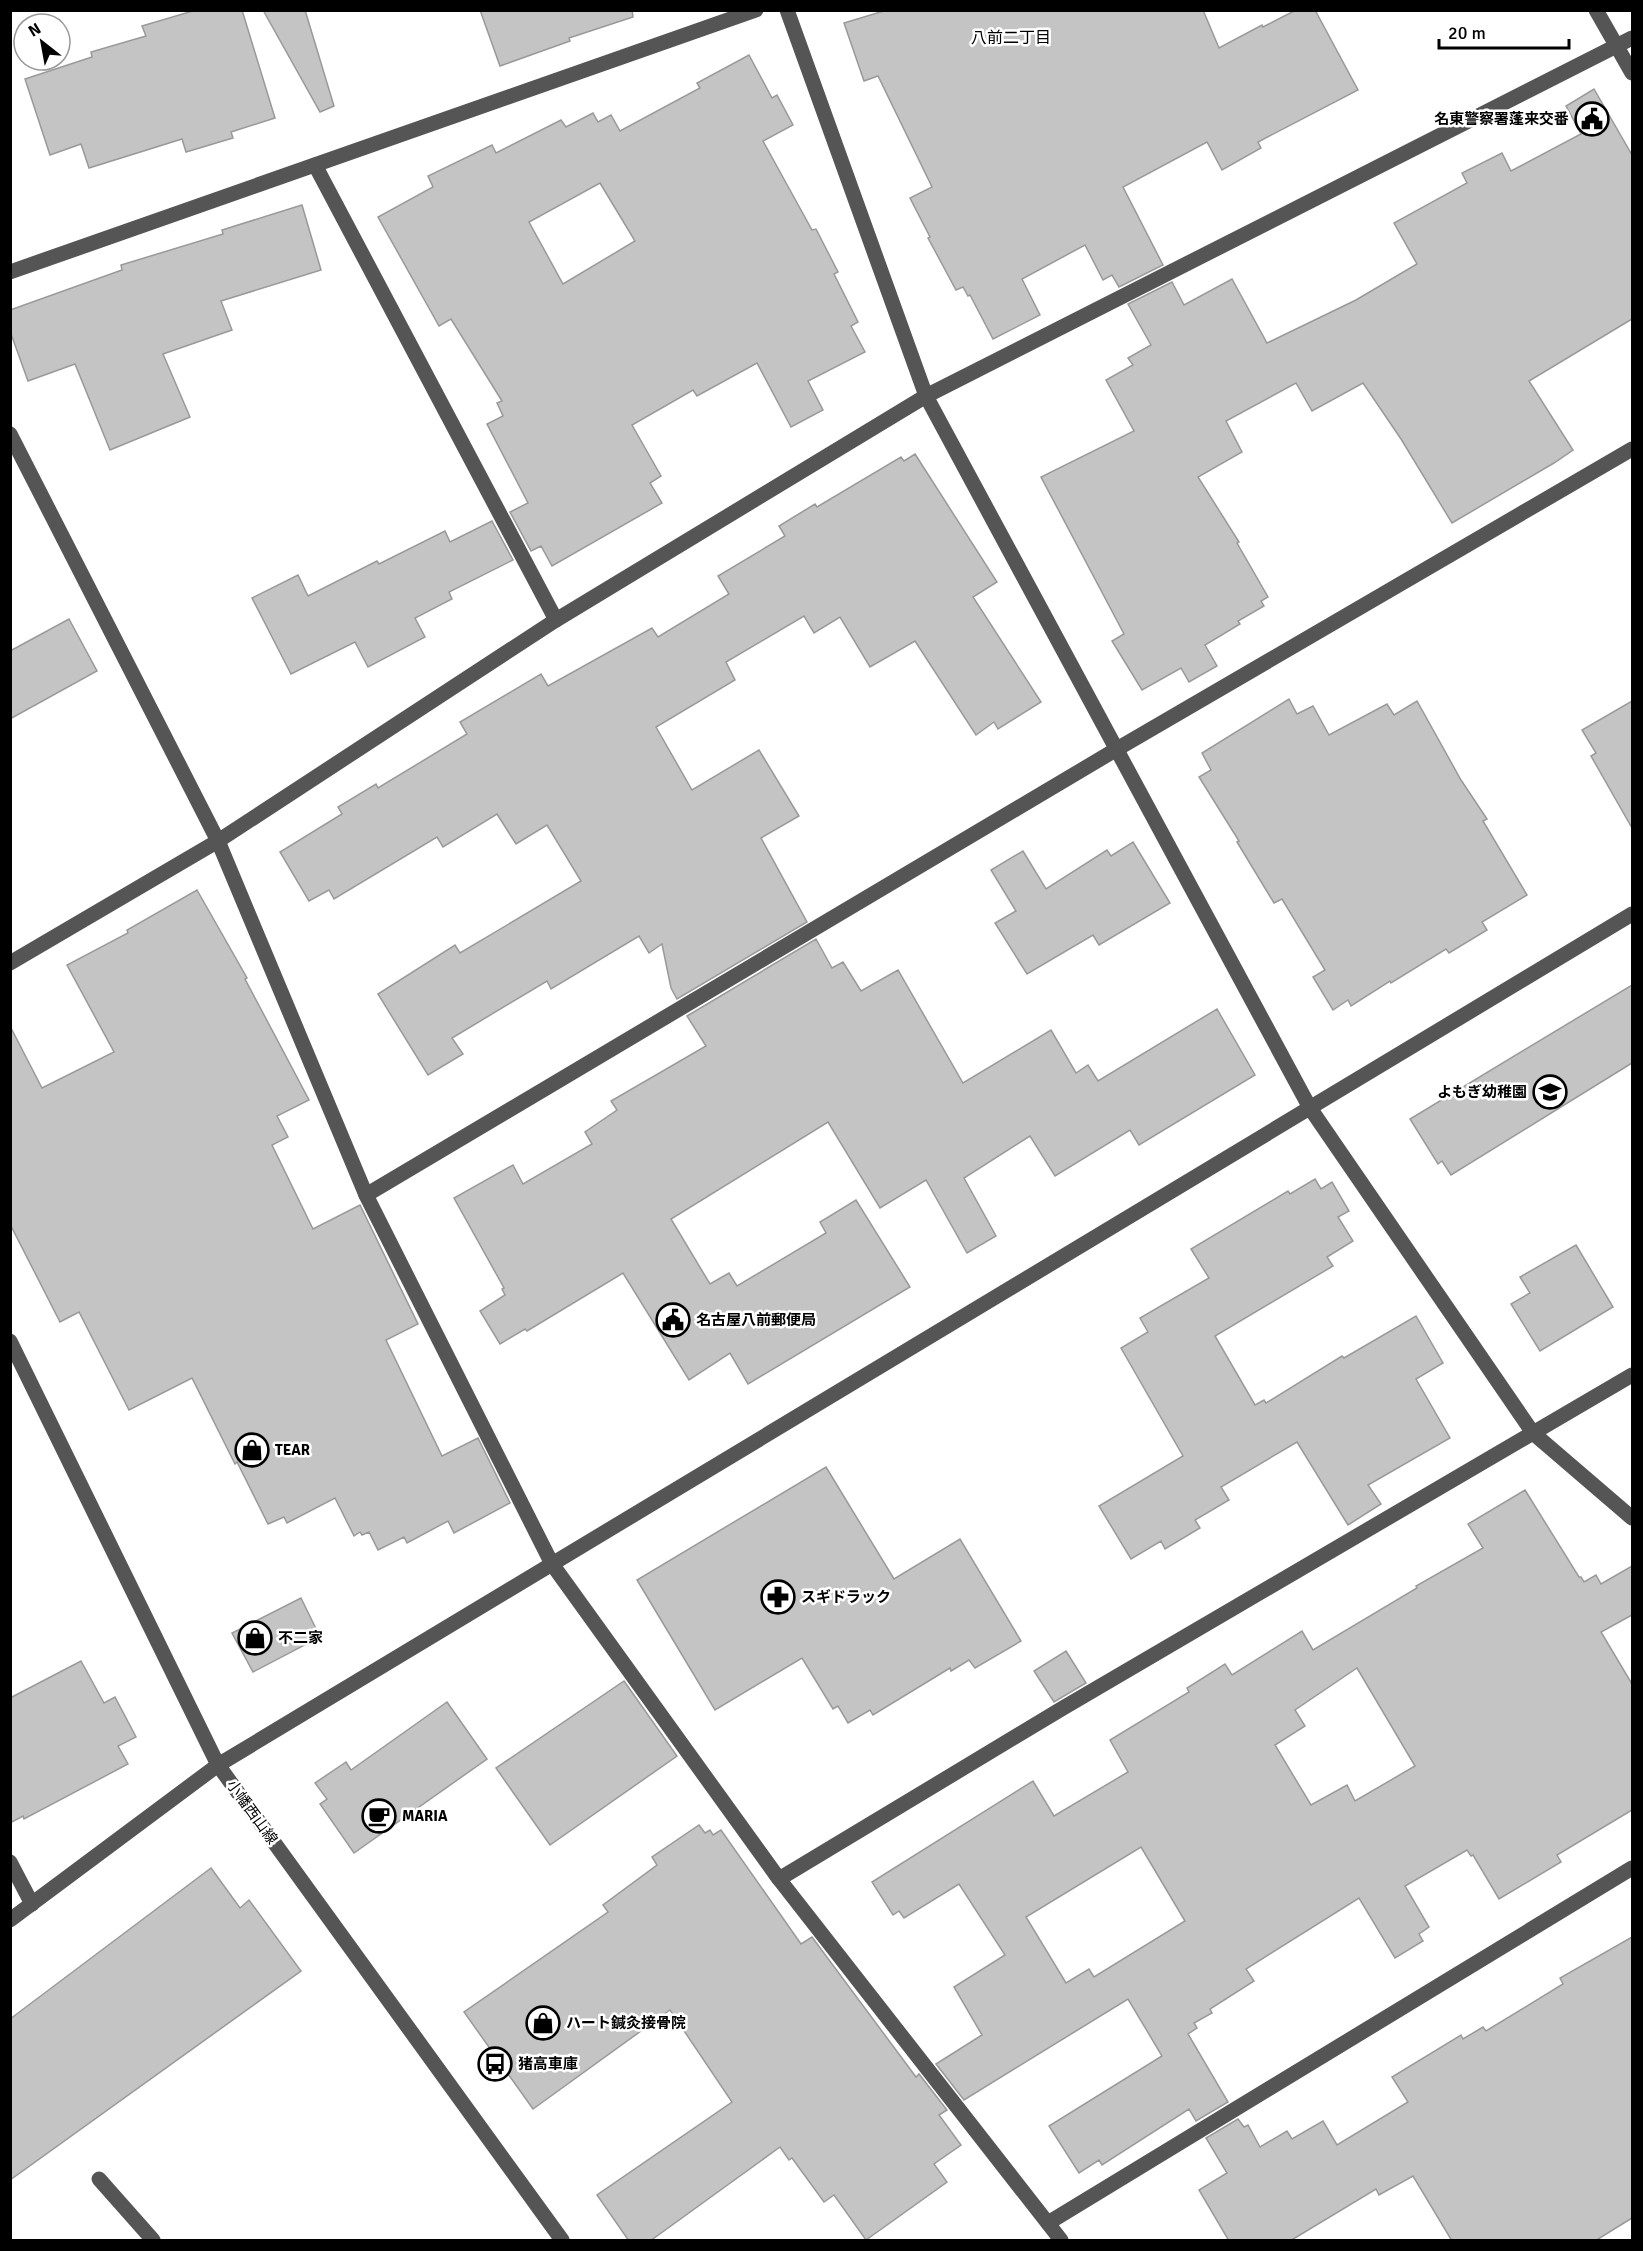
<svg xmlns="http://www.w3.org/2000/svg" width="1643" height="2251" viewBox="0 0 1643 2251" font-family="Signika,'Noto Sans JP',sans-serif">
  <rect width="100%" height="100%" fill="#fff"/>
  <g fill="#c4c4c4" stroke="#999" stroke-width="1.5" fill-rule="evenodd">
    <path d="M 196,10 L 242,10 L 275,118 L 231,132 L 233,138 L 186,152 L 182,139 L 89,168 L 81,144 L 50,155 L 25,79 L 92,57 L 91,52 L 146,36 L 142,26 Z"/>
    <path d="M 263,10 L 305,10 L 334,106 L 320,112 Z"/>
    <path d="M 480,10 L 632,10 L 633,17 L 569,38 L 570,41 L 500,66 Z"/>
    <path d="M 887,10 L 1203,10 L 1219,48 L 1262,25 L 1263,27 L 1296,10 L 1315,10 L 1358,90 L 1258,142 L 1261,148 L 1222,170 L 1207,142 L 1123,187 L 1163,265 L 1119,287 L 1112,275 L 1103,280 L 1085,245 L 1022,279 L 1040,315 L 993,339 L 970,295 L 968,296 L 963,287 L 956,290 L 928,238 L 930,237 L 910,198 L 932,187 L 878,76 L 864,81 L 844,23 Z"/>
    <path d="M 749,55 L 772,98 L 777,95 L 793,125 L 763,141 L 812,230 L 816,229 L 838,272 L 834,274 L 858,322 L 851,326 L 865,352 L 808,381 L 823,410 L 791,427 L 757,363 L 697,396 L 693,390 L 632,425 L 661,476 L 650,483 L 662,503 L 552,566 L 541,546 L 531,551 L 510,512 L 528,503 L 487,424 L 503,416 L 497,403 L 502,401 L 451,319 L 439,326 L 378,217 L 433,187 L 428,176 L 492,145 L 496,153 L 561,120 L 566,127 L 593,113 L 598,122 L 611,115 L 620,131 L 700,88 L 697,83 ZM 600,183 L 635,241 L 563,284 L 529,222 Z"/>
    <path d="M 1594,89 L 1632,155 L 1632,319 L 1529,381 L 1573,450 L 1554,463 L 1452,523 L 1401,439 L 1363,383 L 1312,411 L 1296,383 L 1226,421 L 1242,452 L 1198,477 L 1239,542 L 1237,543 L 1268,597 L 1261,601 L 1264,606 L 1238,621 L 1240,624 L 1205,645 L 1217,666 L 1189,682 L 1181,668 L 1142,690 L 1112,641 L 1124,634 L 1041,477 L 1134,431 L 1106,380 L 1133,365 L 1128,358 L 1151,345 L 1128,304 L 1172,282 L 1184,305 L 1232,279 L 1267,343 L 1356,300 L 1417,264 L 1394,223 L 1467,183 L 1462,173 L 1502,153 L 1511,171 L 1581,134 L 1566,106 Z"/>
    <path d="M 302,205 L 321,270 L 221,301 L 232,330 L 163,354 L 190,417 L 110,450 L 75,364 L 28,381 L 10,331 L 10,310 L 122,270 L 121,265 L 223,234 L 222,230 Z"/>
    <path d="M 915,454 L 997,582 L 973,597 L 1041,702 L 998,729 L 994,722 L 976,735 L 915,641 L 870,667 L 840,617 L 814,633 L 804,616 L 726,662 L 735,680 L 656,727 L 692,790 L 759,750 L 799,816 L 761,838 L 807,922 L 677,999 L 671,988 L 662,944 L 649,953 L 639,936 L 551,989 L 547,981 L 452,1038 L 463,1054 L 428,1075 L 378,994 L 455,945 L 460,953 L 581,881 L 547,825 L 516,844 L 497,814 L 443,847 L 437,837 L 334,899 L 329,890 L 309,901 L 280,852 L 342,814 L 338,807 L 376,784 L 378,788 L 467,734 L 460,722 L 541,674 L 548,686 L 652,628 L 658,637 L 729,594 L 718,576 L 785,536 L 779,526 L 815,504 L 817,507 L 901,457 L 904,461 Z"/>
    <path d="M 492,521 L 513,560 L 449,592 L 452,599 L 415,618 L 425,637 L 368,667 L 355,642 L 291,674 L 252,598 L 298,575 L 308,596 L 377,561 L 379,564 L 445,531 L 450,542 Z"/>
    <path d="M 69,619 L 97,671 L 10,719 L 10,651 Z"/>
    <path d="M 1289,699 L 1297,714 L 1313,706 L 1329,735 L 1387,704 L 1394,715 L 1417,701 L 1461,780 L 1487,819 L 1483,821 L 1527,895 L 1482,922 L 1487,930 L 1449,953 L 1446,949 L 1391,983 L 1390,981 L 1351,1006 L 1348,1000 L 1333,1010 L 1313,977 L 1325,970 L 1282,899 L 1274,903 L 1237,842 L 1239,841 L 1199,777 L 1211,770 L 1202,753 Z"/>
    <path d="M 1632,701 L 1632,828 L 1591,756 L 1596,753 L 1582,730 Z"/>
    <path d="M 1133,842 L 1170,903 L 1099,945 L 1093,935 L 1027,974 L 995,923 L 1016,911 L 991,870 L 1023,851 L 1046,889 L 1107,850 L 1111,856 Z"/>
    <path d="M 197,890 L 247,978 L 245,979 L 309,1100 L 277,1116 L 288,1137 L 272,1145 L 313,1229 L 360,1205 L 418,1324 L 386,1340 L 442,1456 L 478,1438 L 510,1503 L 454,1533 L 448,1521 L 407,1543 L 404,1537 L 378,1550 L 369,1532 L 362,1535 L 360,1532 L 354,1536 L 335,1498 L 287,1523 L 284,1517 L 268,1524 L 237,1462 L 235,1464 L 192,1378 L 129,1410 L 79,1312 L 60,1322 L 10,1224 L 10,1026 L 42,1088 L 114,1052 L 67,965 L 128,933 L 127,930 Z"/>
    <path d="M 816,939 L 832,968 L 843,962 L 861,991 L 898,970 L 963,1083 L 1051,1030 L 1076,1073 L 1088,1065 L 1098,1081 L 1217,1009 L 1255,1075 L 1139,1145 L 1130,1130 L 1055,1176 L 1030,1136 L 964,1178 L 996,1236 L 967,1253 L 926,1180 L 880,1208 L 828,1122 L 671,1219 L 710,1284 L 729,1273 L 737,1286 L 826,1233 L 820,1222 L 856,1200 L 910,1287 L 748,1384 L 730,1353 L 689,1380 L 623,1273 L 527,1331 L 525,1329 L 500,1344 L 480,1311 L 505,1295 L 502,1289 L 504,1288 L 454,1198 L 513,1165 L 523,1184 L 592,1144 L 585,1132 L 617,1110 L 611,1101 L 706,1046 L 687,1016 Z"/>
    <path d="M 1632,985 L 1632,1063 L 1451,1175 L 1442,1161 L 1438,1164 L 1410,1119 Z"/>
    <path d="M 1315,1179 L 1321,1189 L 1332,1182 L 1349,1211 L 1338,1217 L 1353,1241 L 1327,1257 L 1333,1266 L 1215,1336 L 1255,1405 L 1264,1400 L 1266,1403 L 1342,1356 L 1344,1358 L 1416,1316 L 1443,1363 L 1416,1379 L 1450,1438 L 1368,1485 L 1381,1504 L 1348,1525 L 1297,1442 L 1221,1487 L 1229,1500 L 1195,1520 L 1200,1528 L 1165,1549 L 1161,1541 L 1131,1559 L 1099,1506 L 1183,1456 L 1121,1348 L 1148,1332 L 1140,1318 L 1209,1278 L 1191,1249 L 1288,1191 L 1290,1194 Z"/>
    <path d="M 1576,1245 L 1613,1307 L 1540,1351 L 1511,1304 L 1530,1293 L 1520,1277 Z"/>
    <path d="M 826,1467 L 894,1579 L 960,1539 L 1021,1641 L 975,1668 L 969,1660 L 951,1671 L 950,1668 L 873,1715 L 870,1710 L 848,1723 L 838,1706 L 833,1709 L 802,1658 L 715,1710 L 637,1580 Z"/>
    <path d="M 1525,1490 L 1579,1577 L 1581,1577 L 1584,1582 L 1596,1575 L 1601,1584 L 1632,1566 L 1632,1615 L 1601,1632 L 1632,1684 L 1632,1810 L 1557,1855 L 1561,1862 L 1499,1899 L 1473,1855 L 1471,1856 L 1467,1850 L 1405,1886 L 1429,1927 L 1419,1934 L 1423,1941 L 1395,1958 L 1359,1898 L 1246,1969 L 1254,1981 L 1210,2009 L 1212,2013 L 1194,2023 L 1197,2028 L 1188,2034 L 1228,2102 L 1196,2121 L 1189,2109 L 1102,2165 L 1099,2160 L 1079,2173 L 1049,2126 L 1162,2056 L 1128,1999 L 964,2100 L 936,2064 L 982,2035 L 954,1987 L 1005,1955 L 959,1884 L 904,1918 L 899,1911 L 893,1915 L 872,1882 L 1033,1781 L 1054,1816 L 1128,1772 L 1110,1740 L 1189,1692 L 1187,1688 L 1225,1664 L 1232,1675 L 1302,1631 L 1313,1650 L 1417,1588 L 1416,1586 L 1483,1548 L 1468,1524 ZM 1357,1668 L 1415,1766 L 1355,1801 L 1347,1785 L 1311,1805 L 1275,1745 L 1305,1726 L 1295,1710 ZM 1141,1847 L 1185,1921 L 1094,1977 L 1089,1969 L 1066,1983 L 1026,1917 Z"/>
    <path d="M 301,1598 L 320,1637 L 253,1672 L 232,1633 Z"/>
    <path d="M 1066,1651 L 1086,1683 L 1054,1702 L 1034,1671 Z"/>
    <path d="M 81,1661 L 104,1703 L 115,1697 L 136,1737 L 118,1746 L 128,1764 L 24,1819 L 23,1816 L 10,1823 L 10,1698 Z"/>
    <path d="M 624,1681 L 677,1756 L 550,1845 L 496,1768 Z"/>
    <path d="M 447,1702 L 487,1759 L 354,1853 L 320,1804 L 327,1799 L 315,1783 L 346,1762 L 351,1770 Z"/>
    <path d="M 699,1825 L 705,1833 L 710,1830 L 713,1835 L 721,1830 L 801,1944 L 812,1937 L 916,2077 L 919,2074 L 947,2110 L 939,2115 L 961,2145 L 934,2164 L 947,2182 L 866,2240 L 834,2195 L 824,2202 L 792,2158 L 789,2160 L 780,2147 L 650,2241 L 629,2241 L 597,2195 L 732,2102 L 670,2010 L 533,2109 L 464,2012 L 608,1912 L 603,1905 L 657,1865 L 652,1857 Z"/>
    <path d="M 211,1868 L 240,1908 L 249,1900 L 301,1971 L 10,2180 L 10,2019 Z"/>
    <path d="M 1632,1937 L 1632,2218 L 1595,2241 L 1452,2241 L 1413,2176 L 1379,2195 L 1376,2189 L 1290,2241 L 1229,2241 L 1199,2190 L 1227,2173 L 1206,2138 L 1238,2119 L 1244,2127 L 1248,2125 L 1260,2147 L 1287,2131 L 1292,2139 L 1323,2121 L 1337,2145 L 1408,2102 L 1392,2077 L 1461,2035 L 1463,2039 L 1483,2027 L 1486,2031 L 1563,1984 L 1560,1978 Z"/>
  </g>
  <g fill="none" stroke-linecap="round" stroke-linejoin="round">
    <g stroke="#555" stroke-width="15">
      <path d="M 787,10 L 926,396 L 1310,1108 L 1533,1433 L 1632,1518"/>
      <path d="M 1596,10 L 1632,73"/>
      <path d="M 315,165 L 556,620"/>
      <path d="M 10,272 L 756,10"/>
      <path d="M 10,434 L 218,841 L 366,1195 L 552,1564 L 779,1879 L 1061,2240"/>
      <path d="M 10,963 L 218,841 L 556,620 L 926,396 L 1632,38"/>
      <path d="M 366,1195 L 1117,749 L 1632,449"/>
      <path d="M 10,1341 L 218,1765 L 562,2240"/>
      <path d="M 10,1862 L 32,1904"/>
      <path d="M 779,1879 L 1063,1708 L 1632,1375"/>
      <path d="M 10,1920 L 218,1765 L 1632,914"/>
      <path d="M 99,2179 L 153,2240"/>
      <path d="M 1048,2223 L 1632,1868"/>
    </g>
  </g>
  <defs>
    <symbol id="civic-ring" viewBox="-11 -11 22 22"><circle r="9.5" fill="#fff" stroke="#000" stroke-width="1.5"/><path d="M-.6-6.5H3V-4.5H.6V-3L4-1V1h2V6H-6V1h2V-1L-.6-3ZM-1.2 2.5V6h2.4V2.5Z" fill="#000"/></symbol>
    <symbol id="school-ring" viewBox="-11 -11 22 22"><circle r="9.5" fill="#fff" stroke="#000" stroke-width="1.5"/><path d="M0-5L7-2L0 1L-7-2ZM-4 1L0 2.5L4 1V4Q0 6-4 4Z" fill="#000"/></symbol>
    <symbol id="shop-ring" viewBox="-11 -11 22 22"><circle r="9.5" fill="#fff" stroke="#000" stroke-width="1.5"/><path d="M-5-2.5h2.3a2.7 3.5 0 0 1 5.4 0H5L5.5 6h-11ZM-1.5-2.5h3a1.5 2.3 0 0 0-3 0Z" fill="#000"/></symbol>
    <symbol id="pharmacy-ring" viewBox="-11 -11 22 22"><circle r="9.5" fill="#fff" stroke="#000" stroke-width="1.5"/><path d="M-2-6h4v4h4v4h-4v4h-4v-4h-4v-4h4Z" fill="#000"/></symbol>
    <symbol id="cafe-ring" viewBox="-11 -11 22 22"><circle r="9.5" fill="#fff" stroke="#000" stroke-width="1.5"/><path d="M-5.5-4.5H6V0H3Q3 3.5 0 3.5H-2.5Q-5.5 3.5-5.5 0ZM3-3.2v2h1.7v-2ZM-6 4.5H4V6H-6Z" fill="#000"/></symbol>
    <symbol id="bus-ring" viewBox="-11 -11 22 22"><circle r="9.5" fill="#fff" stroke="#000" stroke-width="1.5"/><path d="M-5-6H5V4H4V6H2V4H-2V6H-4V4H-5ZM-3.5-4V0h7V-4ZM-3.5 1.2v1.5H-2V1.2ZM2 1.2v1.5H3.5V1.2Z" fill="#000"/></symbol>
  </defs>
  <g fill-rule="evenodd">
    <use href="#civic-ring" x="1573" y="100" width="38" height="38"/>
    <use href="#school-ring" x="1531" y="1073" width="38" height="38"/>
    <use href="#civic-ring" x="654" y="1301" width="38" height="38"/>
    <use href="#shop-ring" x="233" y="1431" width="38" height="38"/>
    <use href="#pharmacy-ring" x="759" y="1578" width="38" height="38"/>
    <use href="#shop-ring" x="236" y="1619" width="38" height="38"/>
    <use href="#cafe-ring" x="360" y="1797" width="38" height="38"/>
    <use href="#shop-ring" x="524" y="2004" width="38" height="38"/>
    <use href="#bus-ring" x="476" y="2045" width="38" height="38"/>
  </g>
  <g text-anchor="middle" dominant-baseline="central" stroke-width="5" stroke-linejoin="round" paint-order="stroke">
    <g font-size="15" font-weight="bold" fill="#000" stroke="#fff" text-anchor="start">
      <text x="1569" y="119" text-anchor="end">名東警察署蓬来交番</text>
      <text x="1527" y="1092" text-anchor="end">よもぎ幼稚園</text>
      <text x="696" y="1320">名古屋八前郵便局</text>
      <text x="275" y="1450">TEAR</text>
      <text x="801" y="1597">スギドラック</text>
      <text x="278" y="1638">不二家</text>
      <text x="402" y="1816">MARIA</text>
      <text x="566" y="2023">ハート鍼灸接骨院</text>
      <text x="518" y="2064">猪高車庫</text>
    </g>
    <g font-size="15" fill="#000" stroke="#fff">
      <text transform="translate(252 1812) rotate(54)">小幡西山線</text>
    </g>
    <g font-size="16" fill="#000" stroke="#fff">
      <text x="1011" y="38">八前二丁目</text>
    </g>
  </g>
  <rect width="1643" height="2251" fill="none" stroke="#000000" stroke-width="24"/>
  <g transform="translate(42 42) rotate(329)"><circle r="28" fill="#ffffff" stroke="#999999" stroke-width="1.5"/>
  <path d="M0-4.5L10 22L0 15L-10 22Z" fill="#000000"/>
  <text y="-9" font-size="16" font-weight="bold" text-anchor="middle" fill="#000000">N</text>
  </g>
  <path d="M1439 39v9h130v-9" fill="none" stroke="#000000" stroke-width="3"/>
  <text x="1448" y="39" font-size="18" fill="#000000" stroke="#ffffff" stroke-width="4.5" paint-order="stroke">20 m</text>
</svg>
